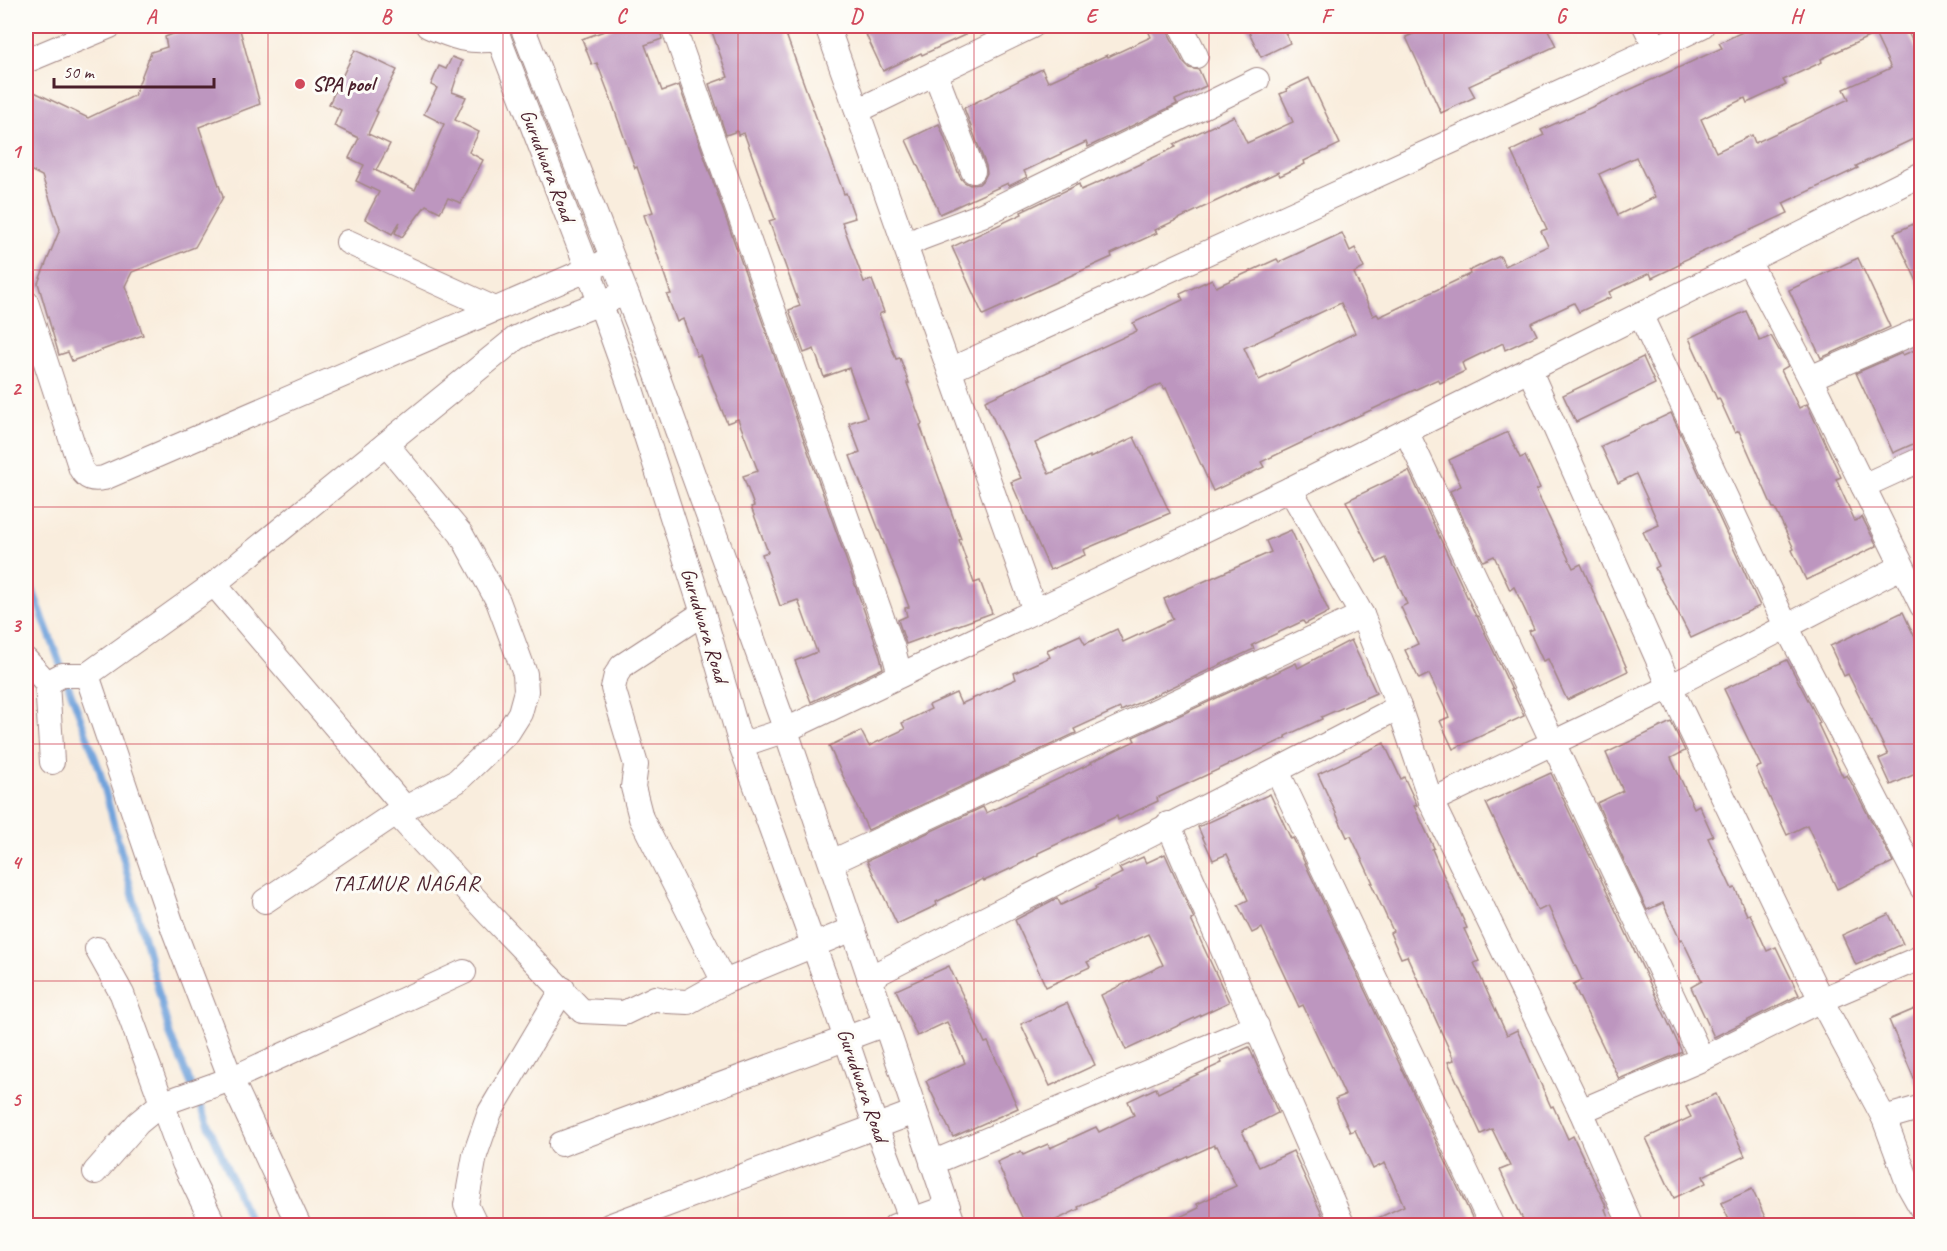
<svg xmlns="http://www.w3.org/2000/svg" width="1947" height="1251" viewBox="0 0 1947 1251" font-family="Caveat,sans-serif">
  <rect width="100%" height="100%" fill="#fdfcf7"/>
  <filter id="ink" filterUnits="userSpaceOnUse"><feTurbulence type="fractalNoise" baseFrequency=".0167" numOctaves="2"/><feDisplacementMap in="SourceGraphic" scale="12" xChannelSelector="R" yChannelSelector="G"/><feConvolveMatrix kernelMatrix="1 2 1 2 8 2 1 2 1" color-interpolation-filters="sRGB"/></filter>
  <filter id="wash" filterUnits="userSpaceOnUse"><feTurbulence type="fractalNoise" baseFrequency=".008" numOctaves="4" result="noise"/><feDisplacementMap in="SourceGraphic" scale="24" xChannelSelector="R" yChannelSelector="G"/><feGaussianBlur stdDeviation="1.35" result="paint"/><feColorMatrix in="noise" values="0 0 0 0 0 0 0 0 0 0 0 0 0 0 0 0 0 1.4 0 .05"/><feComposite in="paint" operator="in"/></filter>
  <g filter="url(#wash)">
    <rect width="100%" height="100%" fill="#f9eddd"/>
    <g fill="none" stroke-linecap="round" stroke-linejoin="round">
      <path stroke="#70a2db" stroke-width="7" d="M 26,572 L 99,768 L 170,1035 L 252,1226"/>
    </g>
    <g id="blocks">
      <g fill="#bd96bf" fill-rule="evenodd">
        <path d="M 194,26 L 239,26 L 260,104 L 199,127 L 223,197 L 195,247 L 132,272 L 125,286 L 143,335 L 72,361 L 68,352 L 59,355 L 38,283 L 60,229 L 42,176 L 26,168 L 26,88 L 88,118 L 134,96 L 151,52 L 167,47 L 165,37 Z"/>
        <path d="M 618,26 L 659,26 L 662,39 L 645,45 L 662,91 L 679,85 L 879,653 L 883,668 L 811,702 L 795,661 L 817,652 L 798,600 L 780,606 L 762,554 L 768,552 L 751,507 L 754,506 L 743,476 L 758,471 L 738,419 L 727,423 L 700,355 L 697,356 L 683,319 L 677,322 L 667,295 L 671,294 L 644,215 L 653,212 L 637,167 L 635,168 L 610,97 L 597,63 L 592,65 L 582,39 Z"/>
        <path d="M 710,26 L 783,26 L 844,194 L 846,193 L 855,218 L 842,222 L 864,282 L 872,280 L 884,312 L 879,314 L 896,359 L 900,358 L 909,383 L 907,383 L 922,424 L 920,425 L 961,539 L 959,540 L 974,583 L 980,581 L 992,613 L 906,644 L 898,620 L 907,616 L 905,608 L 909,607 L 850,456 L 860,452 L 849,423 L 867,417 L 849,368 L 824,377 L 814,349 L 804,353 L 789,310 L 800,306 L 769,221 L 775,219 L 744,133 L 738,135 L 737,131 L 726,135 L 709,84 L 728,77 Z"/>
        <path d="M 862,26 L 984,26 L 922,55 L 921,53 L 883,71 Z"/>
        <path d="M 1146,26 L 1167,26 L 1168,32 L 1183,62 L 1189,68 L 1199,70 L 1206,86 L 1175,100 L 1177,104 L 1088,147 L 1086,142 L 1024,171 L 1027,177 L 1009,186 L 1008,183 L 940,214 L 906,140 L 939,124 L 960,177 L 964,182 L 970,185 L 979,184 L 984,179 L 987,173 L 986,166 L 964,108 L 1042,69 L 1048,82 L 1107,55 L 1108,57 L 1151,37 Z"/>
        <path d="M 1246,26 L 1282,26 L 1290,43 L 1261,57 Z"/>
        <path d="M 1431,26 L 1546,26 L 1556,46 L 1469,86 L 1475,97 L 1441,113 L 1406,37 Z"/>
        <path d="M 1755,26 L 1905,26 L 1922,61 L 1922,135 L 1856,166 L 1858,168 L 1783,203 L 1788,213 L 1680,262 L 1681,264 L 1652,278 L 1650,273 L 1609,292 L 1611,297 L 1579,312 L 1574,303 L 1531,323 L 1537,335 L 1505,350 L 1503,343 L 1462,363 L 1465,371 L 1440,383 L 1438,379 L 1345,422 L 1261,462 L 1264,467 L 1213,491 L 1166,388 L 1164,389 L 1161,384 L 1035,443 L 1049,474 L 1090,456 L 1090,458 L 1134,437 L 1170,513 L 1083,550 L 1085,555 L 1050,570 L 1011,482 L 1021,478 L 985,401 L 1137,331 L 1133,323 L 1183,300 L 1180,294 L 1212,279 L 1216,287 L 1277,259 L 1279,262 L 1342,233 L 1350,251 L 1355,248 L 1364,268 L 1354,273 L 1373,316 L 1377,314 L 1379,317 L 1470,274 L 1469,271 L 1500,256 L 1505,266 L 1548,246 L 1541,231 L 1547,229 L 1511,151 L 1544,135 L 1541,130 L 1722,48 L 1719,43 ZM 1875,34 L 1891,68 L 1844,89 L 1849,99 L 1755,143 L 1752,135 L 1716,152 L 1701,119 L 1745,98 L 1747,103 L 1786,85 L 1783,80 L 1822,62 L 1821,59 ZM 1636,157 L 1655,197 L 1618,215 L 1599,174 ZM 1341,303 L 1355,333 L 1259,380 L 1244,348 Z"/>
        <path d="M 355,50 L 397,70 L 376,111 L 378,112 L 368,134 L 390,144 L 376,170 L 373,169 L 415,190 L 444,124 L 424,114 L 437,88 L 431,85 L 439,66 L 446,69 L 452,57 L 462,61 L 452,92 L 466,97 L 455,120 L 479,132 L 469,152 L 483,160 L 461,203 L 448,198 L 440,212 L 426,205 L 402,237 L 395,233 L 400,222 L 392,234 L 365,219 L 379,192 L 356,181 L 364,165 L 349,158 L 359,138 L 334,126 L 341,110 L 329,104 Z"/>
        <path d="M 1309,78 L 1340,144 L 1304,161 L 1305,164 L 1280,176 L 1278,172 L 1155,230 L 1157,233 L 1111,254 L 1112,257 L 983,315 L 952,247 L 1022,214 L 1021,212 L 1079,184 L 1081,190 L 1127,170 L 1176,147 L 1174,144 L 1234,116 L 1247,143 L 1293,122 L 1280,94 L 1287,91 L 1286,89 Z"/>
        <path d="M 1922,220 L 1922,292 L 1894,233 Z"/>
        <path d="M 1858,258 L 1890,327 L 1821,358 L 1789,290 Z"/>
        <path d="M 1746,311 L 1760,341 L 1771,336 L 1788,366 L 1781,370 L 1799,408 L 1807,404 L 1841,477 L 1836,479 L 1855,521 L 1862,517 L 1877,546 L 1806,580 L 1792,550 L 1794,549 L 1775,508 L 1773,508 L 1739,431 L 1735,433 L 1719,398 L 1717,399 L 1689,338 Z"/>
        <path d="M 1922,347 L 1922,440 L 1893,453 L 1856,373 L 1902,353 L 1903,355 Z"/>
        <path d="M 1643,357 L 1655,384 L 1576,422 L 1563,395 Z"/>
        <path d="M 1671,413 L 1760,606 L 1691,638 L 1655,568 L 1659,566 L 1643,532 L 1659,525 L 1636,474 L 1618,483 L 1601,446 Z"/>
        <path d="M 1508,432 L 1520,458 L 1525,456 L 1540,488 L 1536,490 L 1573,568 L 1581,564 L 1628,671 L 1567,700 L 1548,659 L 1543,661 L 1529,631 L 1534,629 L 1514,587 L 1510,590 L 1494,556 L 1483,561 L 1450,491 L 1461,486 L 1449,460 Z"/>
        <path d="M 1409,471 L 1476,616 L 1477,616 L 1524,716 L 1453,749 L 1440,721 L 1449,717 L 1429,674 L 1419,679 L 1405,650 L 1418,644 L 1401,607 L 1407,604 L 1386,558 L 1377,563 L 1346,501 Z"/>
        <path d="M 1291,530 L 1329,612 L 1305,624 L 1303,621 L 1252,645 L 1254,649 L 1121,711 L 1120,708 L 1074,729 L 1076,733 L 868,830 L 829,746 L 861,731 L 869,746 L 905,729 L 902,723 L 931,709 L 929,705 L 956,693 L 961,704 L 1016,679 L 1014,673 L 1050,657 L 1047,650 L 1080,635 L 1085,644 L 1117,629 L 1123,642 L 1173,619 L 1164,599 L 1271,552 L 1266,541 Z"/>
        <path d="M 1903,612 L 1922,653 L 1922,771 L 1891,785 L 1879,759 L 1888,755 L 1848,674 L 1844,676 L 1830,646 Z"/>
        <path d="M 1351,640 L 1376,693 L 1321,717 L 1322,719 L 1285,736 L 1286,738 L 1157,798 L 1158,801 L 1118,820 L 1117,816 L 1038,853 L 1038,855 L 1012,868 L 984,881 L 983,879 L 936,902 L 937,905 L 897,924 L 867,861 L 983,807 L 986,813 L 1092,763 L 1091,762 L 1135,741 L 1133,737 L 1266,675 L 1267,677 L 1296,663 L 1298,668 Z"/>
        <path d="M 1787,660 L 1820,723 L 1818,724 L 1843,777 L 1847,775 L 1893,862 L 1837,889 L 1807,825 L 1787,835 L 1756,768 L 1761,766 L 1724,689 Z"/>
        <path d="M 1671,722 L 1685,751 L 1671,758 L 1694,808 L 1699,805 L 1713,836 L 1708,838 L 1732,889 L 1735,888 L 1747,915 L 1750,914 L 1767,951 L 1776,947 L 1799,995 L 1714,1037 L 1691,987 L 1702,981 L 1682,939 L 1680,940 L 1663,903 L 1647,910 L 1597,803 L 1623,791 L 1606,753 Z"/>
        <path d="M 1384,743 L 1401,779 L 1404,777 L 1417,805 L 1414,806 L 1434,848 L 1432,849 L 1467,928 L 1464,929 L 1479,961 L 1474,963 L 1507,1035 L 1517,1030 L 1551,1107 L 1553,1106 L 1568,1139 L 1573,1136 L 1607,1208 L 1605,1209 L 1612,1226 L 1526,1226 L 1500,1170 L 1510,1166 L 1492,1129 L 1481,1134 L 1448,1062 L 1454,1060 L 1407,956 L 1401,958 L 1390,933 L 1393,931 L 1371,883 L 1373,883 L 1351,836 L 1347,837 L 1318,774 Z"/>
        <path d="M 1551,773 L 1682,1052 L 1619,1079 L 1573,984 L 1582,980 L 1548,906 L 1538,911 L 1486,803 Z"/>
        <path d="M 1270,794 L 1291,839 L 1293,838 L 1476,1226 L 1361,1226 L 1404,1206 L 1385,1163 L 1373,1169 L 1355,1130 L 1350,1132 L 1335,1099 L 1345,1095 L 1303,1005 L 1299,1007 L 1262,928 L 1252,933 L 1238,905 L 1248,900 L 1227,854 L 1213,860 L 1198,827 Z"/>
        <path d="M 1165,854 L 1194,919 L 1191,920 L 1229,1002 L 1126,1050 L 1101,995 L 1163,965 L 1148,934 L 1087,962 L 1090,967 L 1046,987 L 1015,920 L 1057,898 L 1061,905 L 1097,888 L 1096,886 L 1122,873 L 1119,868 L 1143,857 L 1146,863 Z"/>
        <path d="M 1889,914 L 1903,944 L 1856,965 L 1842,935 Z"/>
        <path d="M 949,966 L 985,1043 L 988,1042 L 1018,1108 L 953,1137 L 926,1081 L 965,1063 L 947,1022 L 917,1036 L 896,990 Z"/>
        <path d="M 1067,1003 L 1095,1065 L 1050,1086 L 1021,1024 Z"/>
        <path d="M 1922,1006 L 1922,1093 L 1920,1093 L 1889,1020 Z"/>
        <path d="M 1249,1047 L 1278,1113 L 1242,1131 L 1259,1167 L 1293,1151 L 1323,1217 L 1304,1226 L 1161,1226 L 1199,1208 L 1197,1204 L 1236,1186 L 1217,1146 L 1215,1147 L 1214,1145 L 1078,1207 L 1079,1209 L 1054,1221 L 1056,1226 L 1026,1226 L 997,1162 L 1021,1151 L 1023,1155 L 1048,1144 L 1050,1148 L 1096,1127 L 1099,1132 L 1134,1115 L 1128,1101 L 1156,1088 L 1158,1093 L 1222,1063 L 1220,1060 Z"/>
        <path d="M 1716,1094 L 1745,1156 L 1703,1176 L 1706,1183 L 1674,1198 L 1646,1138 L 1691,1117 L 1686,1107 Z"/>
        <path d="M 1752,1189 L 1769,1226 L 1732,1226 L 1721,1203 Z"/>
      </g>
    </g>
  </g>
  <g filter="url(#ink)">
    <use href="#blocks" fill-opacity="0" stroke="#a28684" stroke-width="1.5"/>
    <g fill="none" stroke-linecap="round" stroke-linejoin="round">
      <defs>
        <g id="minor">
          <path d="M 428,26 C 457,38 467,43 499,39"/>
          <path d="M 494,26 L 588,269 L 630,386 L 703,613 L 741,745 L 827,983 L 876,1127 L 914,1226"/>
          <path d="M 522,26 L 644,339 L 784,725 L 954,1226"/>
          <path d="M 673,26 L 893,649 L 900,675"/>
          <path d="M 827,26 L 1035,611"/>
          <path d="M 1181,26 L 1196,56"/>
          <path d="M 1645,26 L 1656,48"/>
          <path d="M 26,61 L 110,26"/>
          <path d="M 935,73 L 973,171"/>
          <path d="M 857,111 L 1032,26"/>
          <path d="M 348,242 L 495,309"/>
          <path d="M 905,246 L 921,238 L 982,215 L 1257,80"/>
          <path d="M 1748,261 L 1810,378 L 1922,606"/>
          <path d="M 26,302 L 81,469 C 87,479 92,480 104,478 L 603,263"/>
          <path d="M 1640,314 L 1786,626 L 1922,888"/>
          <path d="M 1529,369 L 1670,687 L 1821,1000 L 1884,1118 L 1922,1107"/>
          <path d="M 950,370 L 1656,48 L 1702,26"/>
          <path d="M 1810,378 L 1922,329"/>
          <path d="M 1406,431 L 1702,1059"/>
          <path d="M 1863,486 L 1922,459"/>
          <path d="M 1290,489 L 1362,615 L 1399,707 L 1431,801 L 1581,1111 L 1631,1226"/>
          <path d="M 214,584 L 405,808"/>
          <path d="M 703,613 L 622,666 L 616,675 L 613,688 L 636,765 L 633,787 L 641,818 L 724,982"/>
          <path d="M 26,660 L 47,683 L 52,762"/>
          <path d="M 87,675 L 173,928 L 231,1079 L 299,1226"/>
          <path d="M 47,683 L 62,675 L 87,675 L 214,584 L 516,338 L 543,325 L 616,297"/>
          <path d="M 741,745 L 786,730 L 1290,489 L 1922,174"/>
          <path d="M 1277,771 L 1492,1226"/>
          <path d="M 1431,801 L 1670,687 L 1901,567"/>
          <path d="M 396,813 L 489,914 L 582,1011 L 624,1013 L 655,998 L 667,1001 L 688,1002 L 724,982 L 853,929"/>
          <path d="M 1168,824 L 1343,1226"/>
          <path d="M 832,862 L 1362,615"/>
          <path d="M 265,901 L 396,813 L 457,781 L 508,732 L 520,713 L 526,691 L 525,674 L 498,601 L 461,534 L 386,444"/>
          <path d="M 97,949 L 122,994 L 184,1163 L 212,1221"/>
          <path d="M 869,978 C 1046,887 1224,799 1399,707"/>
          <path d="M 1581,1111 L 1702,1059 L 1821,1000 L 1922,957"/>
          <path d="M 1884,1118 L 1909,1186 L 1922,1209"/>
          <path d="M 561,1144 L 885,1024"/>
          <path d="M 932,1163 L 1257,1026"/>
          <path d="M 95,1172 L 138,1123 L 161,1104 L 231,1079 L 464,972"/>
          <path d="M 476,1226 L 466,1205 L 475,1155 L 490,1112 L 563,989"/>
          <path d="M 609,1226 L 915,1112"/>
          <path d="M 895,1226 L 948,1207"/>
        </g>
      </defs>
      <use href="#minor" stroke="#a28684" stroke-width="26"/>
      <use href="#minor" stroke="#fff" stroke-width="24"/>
    </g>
  </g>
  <path fill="none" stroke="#d1495b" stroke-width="1.5" stroke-opacity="0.55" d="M 268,26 L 268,1226M 503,26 L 503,1226M 738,26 L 738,1226M 974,26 L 974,1226M 1209,26 L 1209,1226M 1444,26 L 1444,1226M 1679,26 L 1679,1226M 26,270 L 1922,270M 26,507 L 1922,507M 26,744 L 1922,744M 26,981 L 1922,981"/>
  <circle fill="#d1495b" stroke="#fdfcf7" stroke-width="2" cx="300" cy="84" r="6"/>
  <g text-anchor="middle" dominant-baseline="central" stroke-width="6" stroke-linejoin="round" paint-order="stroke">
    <g font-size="21" font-weight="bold" fill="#4a1f2b" stroke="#fdfcf7" text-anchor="start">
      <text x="312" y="84">SPA pool</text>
    </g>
    <g font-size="21" fill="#4a1f2b" stroke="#fdfcf7">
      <text transform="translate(548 165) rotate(69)">Gurudwara Road</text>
      <text transform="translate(705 625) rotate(73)">Gurudwara Road</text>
      <text transform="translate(863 1085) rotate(71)">Gurudwara Road</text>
    </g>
    <g font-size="22" letter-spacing="1.5" fill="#4a1f2b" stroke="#fdfcf7">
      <text x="406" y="883">TAIMUR NAGAR</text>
    </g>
  </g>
  <rect width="1947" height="1251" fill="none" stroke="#fdfcf7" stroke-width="66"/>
  <path d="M54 78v9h160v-9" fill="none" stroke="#4a1f2b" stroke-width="3"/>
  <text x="63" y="78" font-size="18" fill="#4a1f2b" stroke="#fdfcf7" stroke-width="4.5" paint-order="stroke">50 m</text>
  <rect x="33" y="33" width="1881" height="1185" fill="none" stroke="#d1495b" stroke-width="2"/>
  <g font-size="20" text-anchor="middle" font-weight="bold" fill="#d1495b">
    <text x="151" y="23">A</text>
    <text x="386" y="23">B</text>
    <text x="621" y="23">C</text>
    <text x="856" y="23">D</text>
    <text x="1091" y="23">E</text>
    <text x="1326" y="23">F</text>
    <text x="1561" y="23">G</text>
    <text x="1796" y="23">H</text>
    <text x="16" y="158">1</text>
    <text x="16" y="395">2</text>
    <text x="16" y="632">3</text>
    <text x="16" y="869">4</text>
    <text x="16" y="1106">5</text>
  </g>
</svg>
